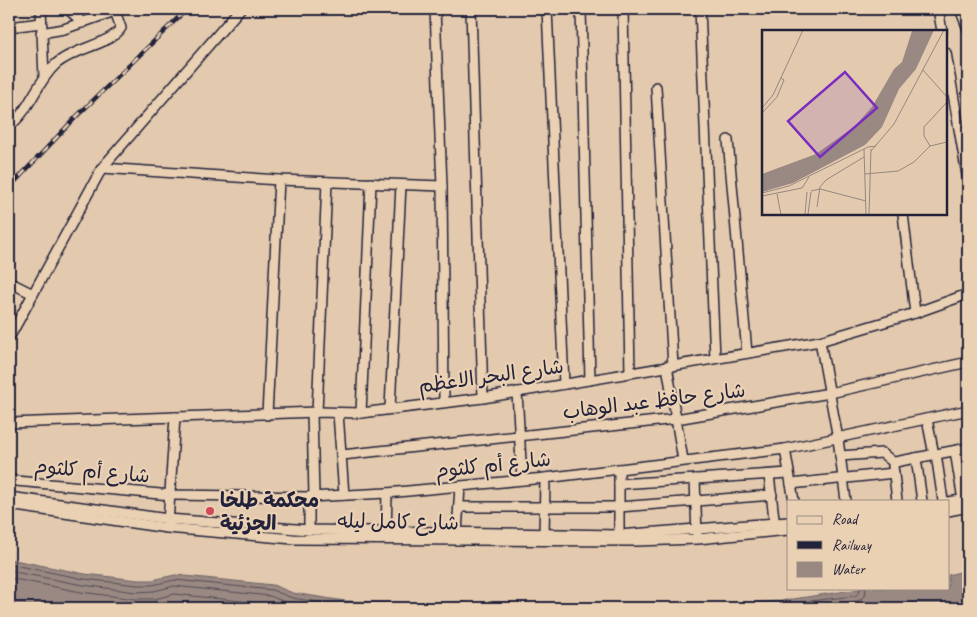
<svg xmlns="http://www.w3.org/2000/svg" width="977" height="617" viewBox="0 0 977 617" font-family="Caveat,'Playpen Sans Arabic',sans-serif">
  <rect width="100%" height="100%" fill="#e3caae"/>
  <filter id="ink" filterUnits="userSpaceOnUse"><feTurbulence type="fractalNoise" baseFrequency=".02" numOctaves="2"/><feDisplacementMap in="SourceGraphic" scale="10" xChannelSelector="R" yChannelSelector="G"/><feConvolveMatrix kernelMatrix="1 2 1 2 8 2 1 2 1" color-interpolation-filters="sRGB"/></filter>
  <g filter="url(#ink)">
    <g fill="#9a8982" stroke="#6a6066">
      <path d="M 9,559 L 85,574 L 138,580 L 152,580 L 175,575 L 273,585 L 293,593 L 345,601 L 413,604 L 461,602 L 482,607 L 506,602 L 547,608 L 568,606 L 577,608 L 9,608 Z"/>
      <path d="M 968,570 L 968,608 L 666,608 L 780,601 L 866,588 L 948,588 L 948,575 Z"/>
    </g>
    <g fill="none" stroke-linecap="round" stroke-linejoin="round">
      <g stroke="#524b57" stroke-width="1">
        <path d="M 9,564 L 84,579 L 137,585 L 152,585 L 175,580 L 272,590 L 292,598 L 344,606 L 399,608"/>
        <path d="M 9,571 L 83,585 L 136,592 L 154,591 L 174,586 L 270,596 L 290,604 L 316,608"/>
        <path d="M 9,578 L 81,592 L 135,599 L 155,599 L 174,594 L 269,604 L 280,608"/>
        <path d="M 746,608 L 855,596 L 859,593 L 860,588"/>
        <path d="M 808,608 L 858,601 L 865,596 L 866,588"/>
      </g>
      <defs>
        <g id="minor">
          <path d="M 41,9 L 44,77"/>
          <path d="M 68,9 L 83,23"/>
          <path d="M 435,9 L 442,186 L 444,402"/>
          <path d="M 471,9 L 483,398"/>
          <path d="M 547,9 L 564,384"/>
          <path d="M 581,9 L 590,380"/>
          <path d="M 623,9 L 630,373"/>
          <path d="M 700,9 L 715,358"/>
          <path d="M 938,9 L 942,31"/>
          <path d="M 960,9 L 968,29"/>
          <path d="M 9,27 L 41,23"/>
          <path d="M 41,33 L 64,29 L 120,9"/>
          <path d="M 946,53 L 968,181"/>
          <path d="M 656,87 L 673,366"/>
          <path d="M 9,126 C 30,111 36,83 55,65 C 73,48 110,45 121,28 L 115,11"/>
          <path d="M 728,140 L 747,353"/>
          <path d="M 102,168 L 279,180 L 442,186"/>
          <path d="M 903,214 L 915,313"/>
          <path d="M 9,282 L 33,294"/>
          <path d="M 9,338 L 102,168 L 240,9"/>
          <path d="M 820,341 L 838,439 L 846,501"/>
          <path d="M 667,366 L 683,460"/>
          <path d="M 517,392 L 522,480"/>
          <path d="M 390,408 L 401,185"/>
          <path d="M 317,412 L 327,182"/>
          <path d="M 312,413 L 314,496"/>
          <path d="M 338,413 L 344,495"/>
          <path d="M 361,413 L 371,183"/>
          <path d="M 267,415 L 279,180"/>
          <path d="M 927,419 L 934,455"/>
          <path d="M 9,423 L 317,412 L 361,413 L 483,398 L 820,341 L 915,313 L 968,294"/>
          <path d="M 785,449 L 794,501"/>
          <path d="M 955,451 L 963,500"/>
          <path d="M 936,454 L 943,501"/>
          <path d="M 342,455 L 676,419 L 830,393 L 968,362"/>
          <path d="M 840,456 L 882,453 L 894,463"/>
          <path d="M 916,458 L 922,501"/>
          <path d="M 619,469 L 619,535"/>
          <path d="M 958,471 L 968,469"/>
          <path d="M 769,475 L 775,527"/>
          <path d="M 9,479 L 16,481 L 171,495 L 309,497 L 387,493 L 545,478 L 785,449 L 968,410"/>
          <path d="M 695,479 L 697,536"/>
          <path d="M 619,484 L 789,473"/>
          <path d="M 791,484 L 894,473"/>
          <path d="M 9,497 L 168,519 L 309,530 L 619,535 L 788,522"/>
          <path d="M 897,501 L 893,466 L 895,462 L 968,448"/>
          <path d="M 948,502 L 968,499"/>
          <path d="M 9,505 L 167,528 L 293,539 L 635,541 L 698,539 L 788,530"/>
          <path d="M 459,507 L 619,507 L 772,495"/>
          <path d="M 948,511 L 968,507"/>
          <path d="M 168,523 L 175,417"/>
          <path d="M 309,530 L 309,497"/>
          <path d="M 457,532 L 460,487"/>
          <path d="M 386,537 L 387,493"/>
          <path d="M 544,538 L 545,478"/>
        </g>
      </defs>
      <use href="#minor" stroke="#22223b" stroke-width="12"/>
      <use href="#minor" stroke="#ebd1b3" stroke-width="9"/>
      <defs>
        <path id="rail" d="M 9,188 L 76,117 L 187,9"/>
      </defs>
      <use href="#rail" stroke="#22223b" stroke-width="4.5"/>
      <use href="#rail" stroke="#ebd1b3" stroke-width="2.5" stroke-dasharray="8" stroke-linecap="butt"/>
    </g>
  </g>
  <circle fill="#d1495b" stroke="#ebd1b3" stroke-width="2" cx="210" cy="511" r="5"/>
  <g text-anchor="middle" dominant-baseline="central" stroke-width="4.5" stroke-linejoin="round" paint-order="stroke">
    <g font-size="20" fill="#22223b" stroke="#ebd1b3">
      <text transform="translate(491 376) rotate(-8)">شارع البحر الاعظم</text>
      <text transform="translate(654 401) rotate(-7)">شارع حافظ عبد الوهاب</text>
      <text transform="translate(493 465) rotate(-6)">شارع أم كلثوم</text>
      <text transform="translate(92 471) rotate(5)">شارع أم كلثوم</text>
      <text transform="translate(398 522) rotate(1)">شارع كامل ليله</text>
    </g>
    <g font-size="20" font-weight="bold" fill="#22223b" stroke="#ebd1b3" text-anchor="start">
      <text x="220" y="500">محكمة طلخا<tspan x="220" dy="23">الجزئية</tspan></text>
    </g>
  </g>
  <g transform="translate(762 30)">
    <rect width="185" height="185" fill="#e3caae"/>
    <path d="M 172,0 L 154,39 L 137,59 L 120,97 L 103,115 L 31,153 L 0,162 L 0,144 L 54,124 L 92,97 L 110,77 L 132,39 L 140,32 L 150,1 Z" fill="#9a8982"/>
    <path fill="none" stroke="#968780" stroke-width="1" d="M 161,40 L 185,67M 0,78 L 11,65 L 41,0M 0,83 L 15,67 L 22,50 L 19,48M 168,116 L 162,106 L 162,97 L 185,72M 102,119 L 104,185M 109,121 L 132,94 L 182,0M 103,144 L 136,141 L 152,132 L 168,116 L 185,112M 49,161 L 58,159 L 104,171M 0,163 L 27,156 L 106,117 L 114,116M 15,164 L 19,185M 0,166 L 40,158 L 47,147M 55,177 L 58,157 L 64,150 L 102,127M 43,184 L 45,162M 46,184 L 49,162M 107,185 L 109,119"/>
    <path fill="#7b2cbf" fill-opacity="0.15" stroke="#7b2cbf" stroke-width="2.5" d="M 83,42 L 115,78 L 58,127 L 26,91 Z"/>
    <rect width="185" height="185" fill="none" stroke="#22223b" stroke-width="2.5"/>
  </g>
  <rect width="977" height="617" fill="none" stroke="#ebd1b3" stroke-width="30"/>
  <rect x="15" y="15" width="947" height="587" fill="none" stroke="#22223b" stroke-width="2" filter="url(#ink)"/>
  <rect x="787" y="500" width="162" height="90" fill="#ebd1b3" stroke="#9b8b83"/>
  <rect x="797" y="516" width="25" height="8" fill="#ebd1b3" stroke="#9b8b83"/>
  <text x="832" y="524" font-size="15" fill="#22223b">Road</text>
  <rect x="797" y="541" width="25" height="8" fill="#22223b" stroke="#9b8b83"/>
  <text x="832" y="550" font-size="15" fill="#22223b">Railway</text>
  <rect x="797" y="562" width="25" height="15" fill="#9a8982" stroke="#9b8b83"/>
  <text x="832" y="574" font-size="15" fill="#22223b">Water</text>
</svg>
